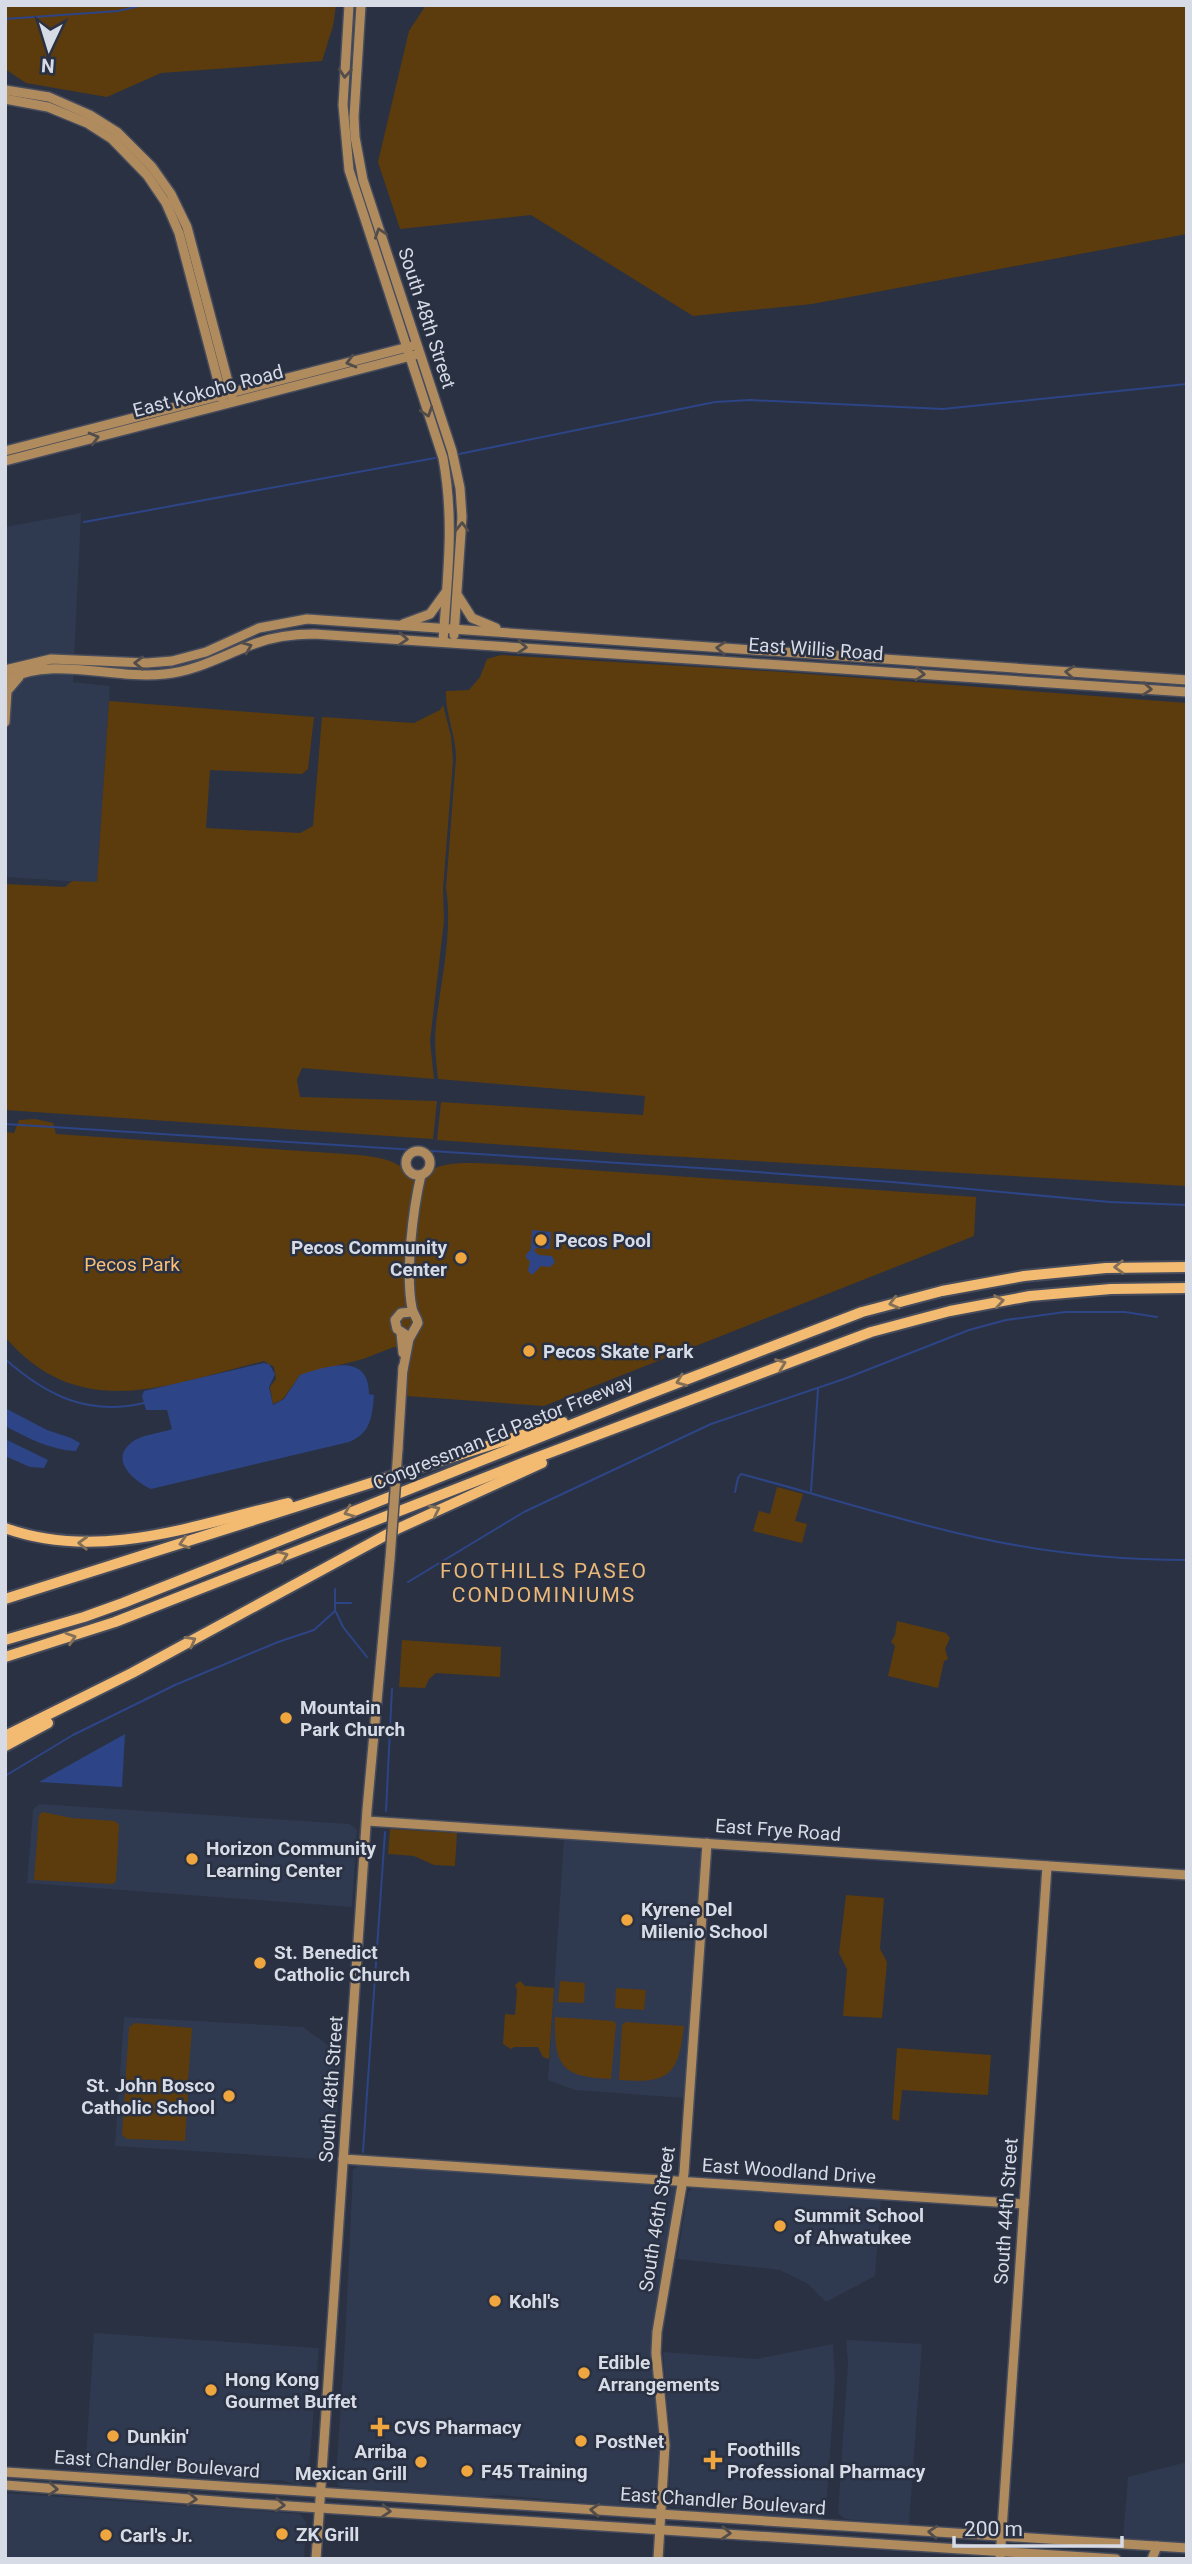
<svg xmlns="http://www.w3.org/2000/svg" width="1192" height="2564" viewBox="0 0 1192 2564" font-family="Roboto,sans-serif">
  <rect width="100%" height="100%" fill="#2a3142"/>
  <g fill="#2f3950">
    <path d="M 81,513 L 73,682 L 110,686 L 97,883 L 5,877 L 5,527 Z"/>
    <path d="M 39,1804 L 350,1824 L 357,1830 L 352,1907 L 27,1883 L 33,1810 Z"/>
    <path d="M 564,1839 L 692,1847 L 701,1851 L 685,2098 L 575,2090 L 548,2080 Z"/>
    <path d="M 124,2017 L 303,2027 L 328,2045 L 342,2045 L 334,2160 L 115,2146 Z"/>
    <path d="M 359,2165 L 675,2187 L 676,2192 L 651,2332 L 660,2446 L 656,2502 L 653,2507 L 639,2508 L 500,2495 L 479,2497 L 343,2487 L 338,2485 L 336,2477 L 345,2342 L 353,2170 Z"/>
    <path d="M 692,2188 L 881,2199 L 875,2276 L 826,2302 L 808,2284 L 780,2270 L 677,2259 L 688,2193 Z"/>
    <path d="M 94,2333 L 319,2348 L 308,2480 L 299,2485 L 281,2480 L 246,2481 L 154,2473 L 85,2471 Z"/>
    <path d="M 849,2340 L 922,2344 L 909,2525 L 845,2519 L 838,2513 L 848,2363 L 846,2341 Z"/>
    <path d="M 833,2344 L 835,2379 L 826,2513 L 823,2518 L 816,2520 L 743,2515 L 714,2510 L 674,2507 L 669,2504 L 671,2446 L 663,2352 L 756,2359 Z"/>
    <path d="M 1187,2462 L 1187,2544 L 1123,2540 L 1128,2477 Z"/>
    <path d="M 5,2493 L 300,2514 L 306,2522 L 304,2559 L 5,2559 Z"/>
  </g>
  <g fill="#5c3c0d">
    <path d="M 5,5 L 336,5 L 333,26 L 322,61 L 161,73 L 107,97 L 26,83 L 5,69 Z"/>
    <path d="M 426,5 L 1187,5 L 1187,234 L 812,304 L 693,316 L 531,215 L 400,229 L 378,162 L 409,31 Z"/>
    <path d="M 501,655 L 782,672 L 1187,703 L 1187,1186 L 632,1154 L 437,1140 L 441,1102 L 643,1115 L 645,1096 L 438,1079 C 436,1061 434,1042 436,1024 C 441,980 453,932 446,888 L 456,758 C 456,735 445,714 446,691 L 469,690 L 480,677 L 487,659 Z"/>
    <path d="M 109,701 L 314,717 L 308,769 L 302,774 L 210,770 L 206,828 L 300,833 L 313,826 L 322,717 L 414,723 L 440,710 L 443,705 L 451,736 L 453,761 L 443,889 L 444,921 L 430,1041 L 434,1079 L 302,1068 L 297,1080 L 300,1097 L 437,1101 L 433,1139 L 5,1110 L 5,884 L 65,887 L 72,881 L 97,882 Z"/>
    <path d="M 35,1119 L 53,1123 L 56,1134 L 360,1155 C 374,1157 397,1159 406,1172 L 428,1173 C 443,1157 495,1165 517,1165 L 976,1197 L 974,1236 L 544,1406 L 406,1396 L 409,1348 L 394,1347 L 363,1359 L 300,1375 L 283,1399 L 273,1404 L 270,1387 L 276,1379 L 274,1367 L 264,1361 C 170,1384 80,1425 5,1337 L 5,1132 L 14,1133 L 19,1120 Z"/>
    <path d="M 777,1487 L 803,1494 L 795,1521 L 807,1524 L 802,1543 L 753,1531 L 759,1511 L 770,1514 Z"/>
    <path d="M 897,1621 L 946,1633 L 950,1638 L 945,1649 L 948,1659 L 944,1661 L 938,1688 L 888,1676 L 895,1646 L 891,1642 L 895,1635 Z"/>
    <path d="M 402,1640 L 501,1647 L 500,1677 L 436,1673 L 429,1679 L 425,1688 L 399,1687 Z"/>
    <path d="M 43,1812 L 71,1818 L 115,1821 L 119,1825 L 116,1881 L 113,1884 L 34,1880 L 39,1815 Z"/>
    <path d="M 390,1829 L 457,1833 L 455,1866 L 434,1865 L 414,1856 L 388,1854 Z"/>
    <path d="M 846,1895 L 884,1898 L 880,1949 L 887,1962 L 882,2018 L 843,2016 L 847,1969 L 839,1953 Z"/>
    <path d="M 520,1981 L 525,1986 L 554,1988 L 549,2059 L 543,2057 L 538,2047 L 514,2047 L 511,2049 L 503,2044 L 505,2014 L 515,2015 L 517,1990 L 515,1985 Z"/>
    <path d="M 560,1981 L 585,1983 L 584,2003 L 558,2002 Z"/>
    <path d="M 616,1988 L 646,1990 L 644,2010 L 615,2008 Z"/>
    <path d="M 555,2017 L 613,2021 L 616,2024 L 611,2079 C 561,2077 554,2066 555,2017 Z"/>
    <path d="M 626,2022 L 684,2026 C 678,2075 670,2084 619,2080 L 622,2025 Z"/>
    <path d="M 135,2023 L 192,2028 L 188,2081 L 186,2090 L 188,2091 L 185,2141 L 127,2139 L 122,2135 L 125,2090 L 131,2089 L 131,2087 L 125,2087 L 129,2027 Z"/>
    <path d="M 897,2048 L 991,2055 L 988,2095 L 902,2090 L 899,2121 L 892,2119 Z"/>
  </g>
  <g fill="#2d4586">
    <path d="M 532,1230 L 551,1232 L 550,1249 L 536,1248 L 534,1251 L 539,1255 L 552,1256 L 555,1262 L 550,1267 L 541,1266 L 532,1275 L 528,1271 L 530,1261 L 526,1258 L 526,1255 L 531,1249 Z"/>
    <path d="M 264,1363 L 269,1364 L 275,1374 L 269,1387 L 273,1405 L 284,1399 L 300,1375 C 327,1366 369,1352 369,1394 L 374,1395 C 372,1417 371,1433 349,1442 L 151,1489 C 132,1480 107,1458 135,1440 C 146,1434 161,1433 172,1429 L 167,1410 L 146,1410 L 142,1396 L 144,1391 Z"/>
    <path d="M 5,1408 L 47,1430 L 71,1438 L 80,1443 L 76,1451 C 50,1450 28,1438 5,1426 Z"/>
    <path d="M 5,1439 L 48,1460 L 44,1468 L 30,1467 L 5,1456 Z"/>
    <path d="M 125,1734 L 122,1787 L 39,1782 Z"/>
  </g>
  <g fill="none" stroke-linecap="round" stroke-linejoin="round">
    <g stroke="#2d4586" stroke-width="2">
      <path d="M 5,19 L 118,11 L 144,5"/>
      <path d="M 459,454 L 715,402 L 750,400 L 943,409 L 1187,384"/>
      <path d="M 84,522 L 435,458"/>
      <path d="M 5,1124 L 715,1169 L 892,1182 L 1110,1202 L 1187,1205"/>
      <path d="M 5,1359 C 47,1396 88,1416 144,1403"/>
      <path d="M 811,1491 L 818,1389"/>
      <path d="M 735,1492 L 738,1478 L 741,1474 C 821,1495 899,1521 979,1538 C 1048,1553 1117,1560 1187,1560"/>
      <path d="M 408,1582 L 524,1512 L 711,1424 L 844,1379 L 969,1330 L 1006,1320 L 1065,1312 L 1125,1312 L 1157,1317"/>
      <path d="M 335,1603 L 351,1603"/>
      <path d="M 336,1612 L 343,1627 L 367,1657"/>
      <path d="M 5,1776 L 73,1735 L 175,1685 L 278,1642 L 314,1630 L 335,1611 L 335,1589"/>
      <path d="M 386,1811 L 392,1689"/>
      <path d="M 363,2152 L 385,1832"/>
    </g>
    <defs>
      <g id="secondary">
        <path d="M 349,5 L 343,105 L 349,170 L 443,458 C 455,523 447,577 443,642"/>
        <path d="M 361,5 L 354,117 L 355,137 L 363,180 L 452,451 L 460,488 L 462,517 L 454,635"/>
        <path d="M 5,90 L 49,97 L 90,115 L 117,132 L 152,167 L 171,194 L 187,227 L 232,397"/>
        <path d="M 5,99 L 48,107 L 87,123 L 112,139 L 147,175 L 166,203 L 179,233 L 223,400"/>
        <path d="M 5,451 L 412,346"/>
        <path d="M 5,461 L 415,355"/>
        <path d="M 458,596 L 472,618 L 496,628"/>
        <path d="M 403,624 L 430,614 L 446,592"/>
        <path d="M 5,670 L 51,659 L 147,663 L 172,661 L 206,652 L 259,628 L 307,619 L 1187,680"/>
        <path d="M 5,680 C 56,655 111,680 165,674 C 196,671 222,656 251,645 C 271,637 292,634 314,634 L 1187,692"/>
        <path d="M 5,722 L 7,691 L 19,677"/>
        <circle cx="418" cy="1163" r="12"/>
        <path d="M 401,1333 L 403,1353"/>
        <path d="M 405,1334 L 397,1329 L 395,1320 L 401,1313 L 412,1312"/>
        <path d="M 403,1370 L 409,1339 L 418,1323 C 417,1317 413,1314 412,1308 C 405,1273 413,1209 421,1175"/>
        <path d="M 398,1449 L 403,1367"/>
        <path d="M 367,1821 L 1187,1875"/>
        <path d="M 343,2159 L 1024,2204"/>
        <path d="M 5,2472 L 1187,2548"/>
        <path d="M 5,2485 L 242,2503 L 1116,2559"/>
        <path d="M 316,2559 L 367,1810 L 390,1559"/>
        <path d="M 658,2559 L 665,2445 L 656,2353 L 657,2332 L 684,2173 L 707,1843"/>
        <path d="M 1000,2559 L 1047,1866"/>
        <path d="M 1152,2559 L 1157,2546"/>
      </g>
      <g id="highway">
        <path d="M 5,1528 C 99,1562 195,1525 288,1503"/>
        <path d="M 5,1599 L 563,1422"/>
        <path d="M 5,1640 L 84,1617 L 123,1603 L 641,1397 L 862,1312 L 942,1291 L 1024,1276 L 1106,1268 L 1187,1267"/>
        <path d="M 5,1657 L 115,1622 L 525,1462 L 871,1332 L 950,1311 L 1030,1296 L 1111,1289 L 1187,1288"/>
        <path d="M 5,1736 L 132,1673 L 397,1529 L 542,1463"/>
        <path d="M 5,1746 L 48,1723"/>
      </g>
    </defs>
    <use href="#secondary" stroke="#464c5c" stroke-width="12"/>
    <use href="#highway" stroke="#464c5c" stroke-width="14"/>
    <use href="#secondary" stroke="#b08b5e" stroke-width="9"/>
    <use href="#highway" stroke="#f3ba71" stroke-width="10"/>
    <defs>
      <path id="secondary-bridge" d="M 390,1559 L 398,1449"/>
    </defs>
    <use href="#secondary-bridge" stroke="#464c5c" stroke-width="12" stroke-linecap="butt"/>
    <use href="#secondary-bridge" stroke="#b08b5e" stroke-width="9"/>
  </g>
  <defs><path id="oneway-chevron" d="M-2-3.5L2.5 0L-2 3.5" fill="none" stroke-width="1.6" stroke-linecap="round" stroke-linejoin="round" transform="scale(1.75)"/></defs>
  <g stroke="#524c4a">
    <use href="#oneway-chevron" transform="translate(345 73) rotate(94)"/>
    <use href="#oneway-chevron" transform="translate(380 233) rotate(-108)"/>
    <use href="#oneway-chevron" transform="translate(351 362) rotate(165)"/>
    <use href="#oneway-chevron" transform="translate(427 412) rotate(72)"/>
    <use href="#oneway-chevron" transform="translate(94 438) rotate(-15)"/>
    <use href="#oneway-chevron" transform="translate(462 527) rotate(-89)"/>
    <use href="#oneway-chevron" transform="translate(403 639) rotate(4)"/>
    <use href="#oneway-chevron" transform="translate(247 647) rotate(-22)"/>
    <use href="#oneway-chevron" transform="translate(522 647) rotate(4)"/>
    <use href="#oneway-chevron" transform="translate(721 648) rotate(-176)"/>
    <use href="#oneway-chevron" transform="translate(139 663) rotate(-179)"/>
    <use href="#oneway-chevron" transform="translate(1070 672) rotate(-176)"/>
    <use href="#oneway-chevron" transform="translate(920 674) rotate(4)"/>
    <use href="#oneway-chevron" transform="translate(1147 689) rotate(4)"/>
    <use href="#oneway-chevron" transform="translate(53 2489) rotate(4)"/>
    <use href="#oneway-chevron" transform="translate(192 2499) rotate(4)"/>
    <use href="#oneway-chevron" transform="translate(280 2505) rotate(4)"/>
    <use href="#oneway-chevron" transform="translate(595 2510) rotate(-176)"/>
    <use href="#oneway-chevron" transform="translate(386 2511) rotate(4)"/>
    <use href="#oneway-chevron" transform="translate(933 2532) rotate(-176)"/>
    <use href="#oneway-chevron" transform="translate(726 2533) rotate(4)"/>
  </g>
  <g stroke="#846f57">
    <use href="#oneway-chevron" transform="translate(1119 1267) rotate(178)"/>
    <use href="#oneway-chevron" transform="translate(999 1301) rotate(-10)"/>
    <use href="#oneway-chevron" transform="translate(894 1303) rotate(165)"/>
    <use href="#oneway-chevron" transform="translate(781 1364) rotate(-21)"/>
    <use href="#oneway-chevron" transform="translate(681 1381) rotate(159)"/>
    <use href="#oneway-chevron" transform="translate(435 1510) rotate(-26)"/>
    <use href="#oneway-chevron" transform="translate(349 1512) rotate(158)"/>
    <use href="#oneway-chevron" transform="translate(83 1543) rotate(-178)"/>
    <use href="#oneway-chevron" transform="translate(184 1543) rotate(163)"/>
    <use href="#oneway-chevron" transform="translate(283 1556) rotate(-21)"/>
    <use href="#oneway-chevron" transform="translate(71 1638) rotate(-18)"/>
    <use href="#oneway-chevron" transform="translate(191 1641) rotate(-29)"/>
  </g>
  <g fill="#f0a63e" stroke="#2a3142" stroke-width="2.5">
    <circle cx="541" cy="1240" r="7"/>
    <circle cx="461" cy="1258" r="7"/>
    <circle cx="529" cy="1351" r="7"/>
    <circle cx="286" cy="1718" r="7"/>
    <circle cx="192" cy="1859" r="7"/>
    <circle cx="627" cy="1920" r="7"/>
    <circle cx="260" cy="1963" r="7"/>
    <circle cx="229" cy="2096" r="7"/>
    <circle cx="780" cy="2226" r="7"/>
    <circle cx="495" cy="2301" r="7"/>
    <circle cx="584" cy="2373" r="7"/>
    <circle cx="211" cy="2390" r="7"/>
    <path d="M376.5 2416.5h7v7h7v7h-7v7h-7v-7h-7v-7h7z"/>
    <circle cx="113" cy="2436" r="7"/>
    <circle cx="581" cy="2441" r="7"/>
    <path d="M709.5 2449.5h7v7h7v7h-7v7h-7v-7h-7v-7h7z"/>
    <circle cx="421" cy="2462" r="7"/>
    <circle cx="467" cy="2471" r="7"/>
    <circle cx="282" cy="2534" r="7"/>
    <circle cx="106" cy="2535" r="7"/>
  </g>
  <g text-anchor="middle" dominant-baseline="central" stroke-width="5" stroke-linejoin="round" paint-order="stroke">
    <g font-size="19" fill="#d6dbe6" stroke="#2a3142">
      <text transform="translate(427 318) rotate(72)">South 48th Street</text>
      <text transform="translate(208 391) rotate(-15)">East Kokoho Road</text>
      <text transform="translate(816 649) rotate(4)">East Willis Road</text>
      <text transform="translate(503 1432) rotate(-22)">Congressman Ed Pastor Freeway</text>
      <text transform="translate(778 1830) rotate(4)">East Frye Road</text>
      <text transform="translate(331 2089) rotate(-86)">South 48th Street</text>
      <text transform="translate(789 2171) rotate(4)">East Woodland Drive</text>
      <text transform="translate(1006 2211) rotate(-86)">South 44th Street</text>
      <text transform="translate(657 2219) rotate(-81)">South 46th Street</text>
      <text transform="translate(157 2464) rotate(4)">East Chandler Boulevard</text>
      <text transform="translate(723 2501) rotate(4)">East Chandler Boulevard</text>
    </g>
    <g font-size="19" font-weight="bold" fill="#d6dbe6" stroke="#2a3142" text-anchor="start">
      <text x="555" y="1240">Pecos Pool</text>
      <text x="447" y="1247" text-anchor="end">Pecos Community<tspan x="447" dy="22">Center</tspan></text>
      <text x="543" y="1351">Pecos Skate Park</text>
      <text x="300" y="1707">Mountain<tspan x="300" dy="22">Park Church</tspan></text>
      <text x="206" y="1848">Horizon Community<tspan x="206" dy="22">Learning Center</tspan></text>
      <text x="641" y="1909">Kyrene Del<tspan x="641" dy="22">Milenio School</tspan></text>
      <text x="274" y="1952">St. Benedict<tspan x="274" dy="22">Catholic Church</tspan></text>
      <text x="215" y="2085" text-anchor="end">St. John Bosco<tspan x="215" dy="22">Catholic School</tspan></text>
      <text x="794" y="2215">Summit School<tspan x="794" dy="22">of Ahwatukee</tspan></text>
      <text x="509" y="2301">Kohl's</text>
      <text x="598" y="2362">Edible<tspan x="598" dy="22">Arrangements</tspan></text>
      <text x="225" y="2379">Hong Kong<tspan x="225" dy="22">Gourmet Buffet</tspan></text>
      <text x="394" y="2427">CVS Pharmacy</text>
      <text x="127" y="2436">Dunkin'</text>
      <text x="595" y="2441">PostNet</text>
      <text x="727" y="2449">Foothills<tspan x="727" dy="22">Professional Pharmacy</tspan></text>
      <text x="407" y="2451" text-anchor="end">Arriba<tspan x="407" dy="22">Mexican Grill</tspan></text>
      <text x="481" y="2471">F45 Training</text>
      <text x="296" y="2534">ZK Grill</text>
      <text x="120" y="2535">Carl's Jr.</text>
    </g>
    <g font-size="19" fill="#fabf75" stroke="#2a3142">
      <text x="132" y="1264">Pecos Park</text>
    </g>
    <g font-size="21" letter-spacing="2" fill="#ebb878" stroke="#2a3142">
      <text x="544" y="1571">FOOTHILLS PASEO<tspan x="544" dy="24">CONDOMINIUMS</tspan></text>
    </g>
  </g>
  <rect width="1192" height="2564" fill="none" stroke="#d6dbe6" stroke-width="14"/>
  <g transform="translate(49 49) rotate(184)" stroke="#2a3142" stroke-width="5" paint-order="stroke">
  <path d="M0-5L12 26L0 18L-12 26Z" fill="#d6dbe6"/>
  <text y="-10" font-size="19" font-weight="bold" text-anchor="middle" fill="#d6dbe6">N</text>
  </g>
  <path d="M954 2536v10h168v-10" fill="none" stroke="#d6dbe6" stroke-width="3.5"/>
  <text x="964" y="2536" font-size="21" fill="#d6dbe6" stroke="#2a3142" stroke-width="5" paint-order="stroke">200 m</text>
</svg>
